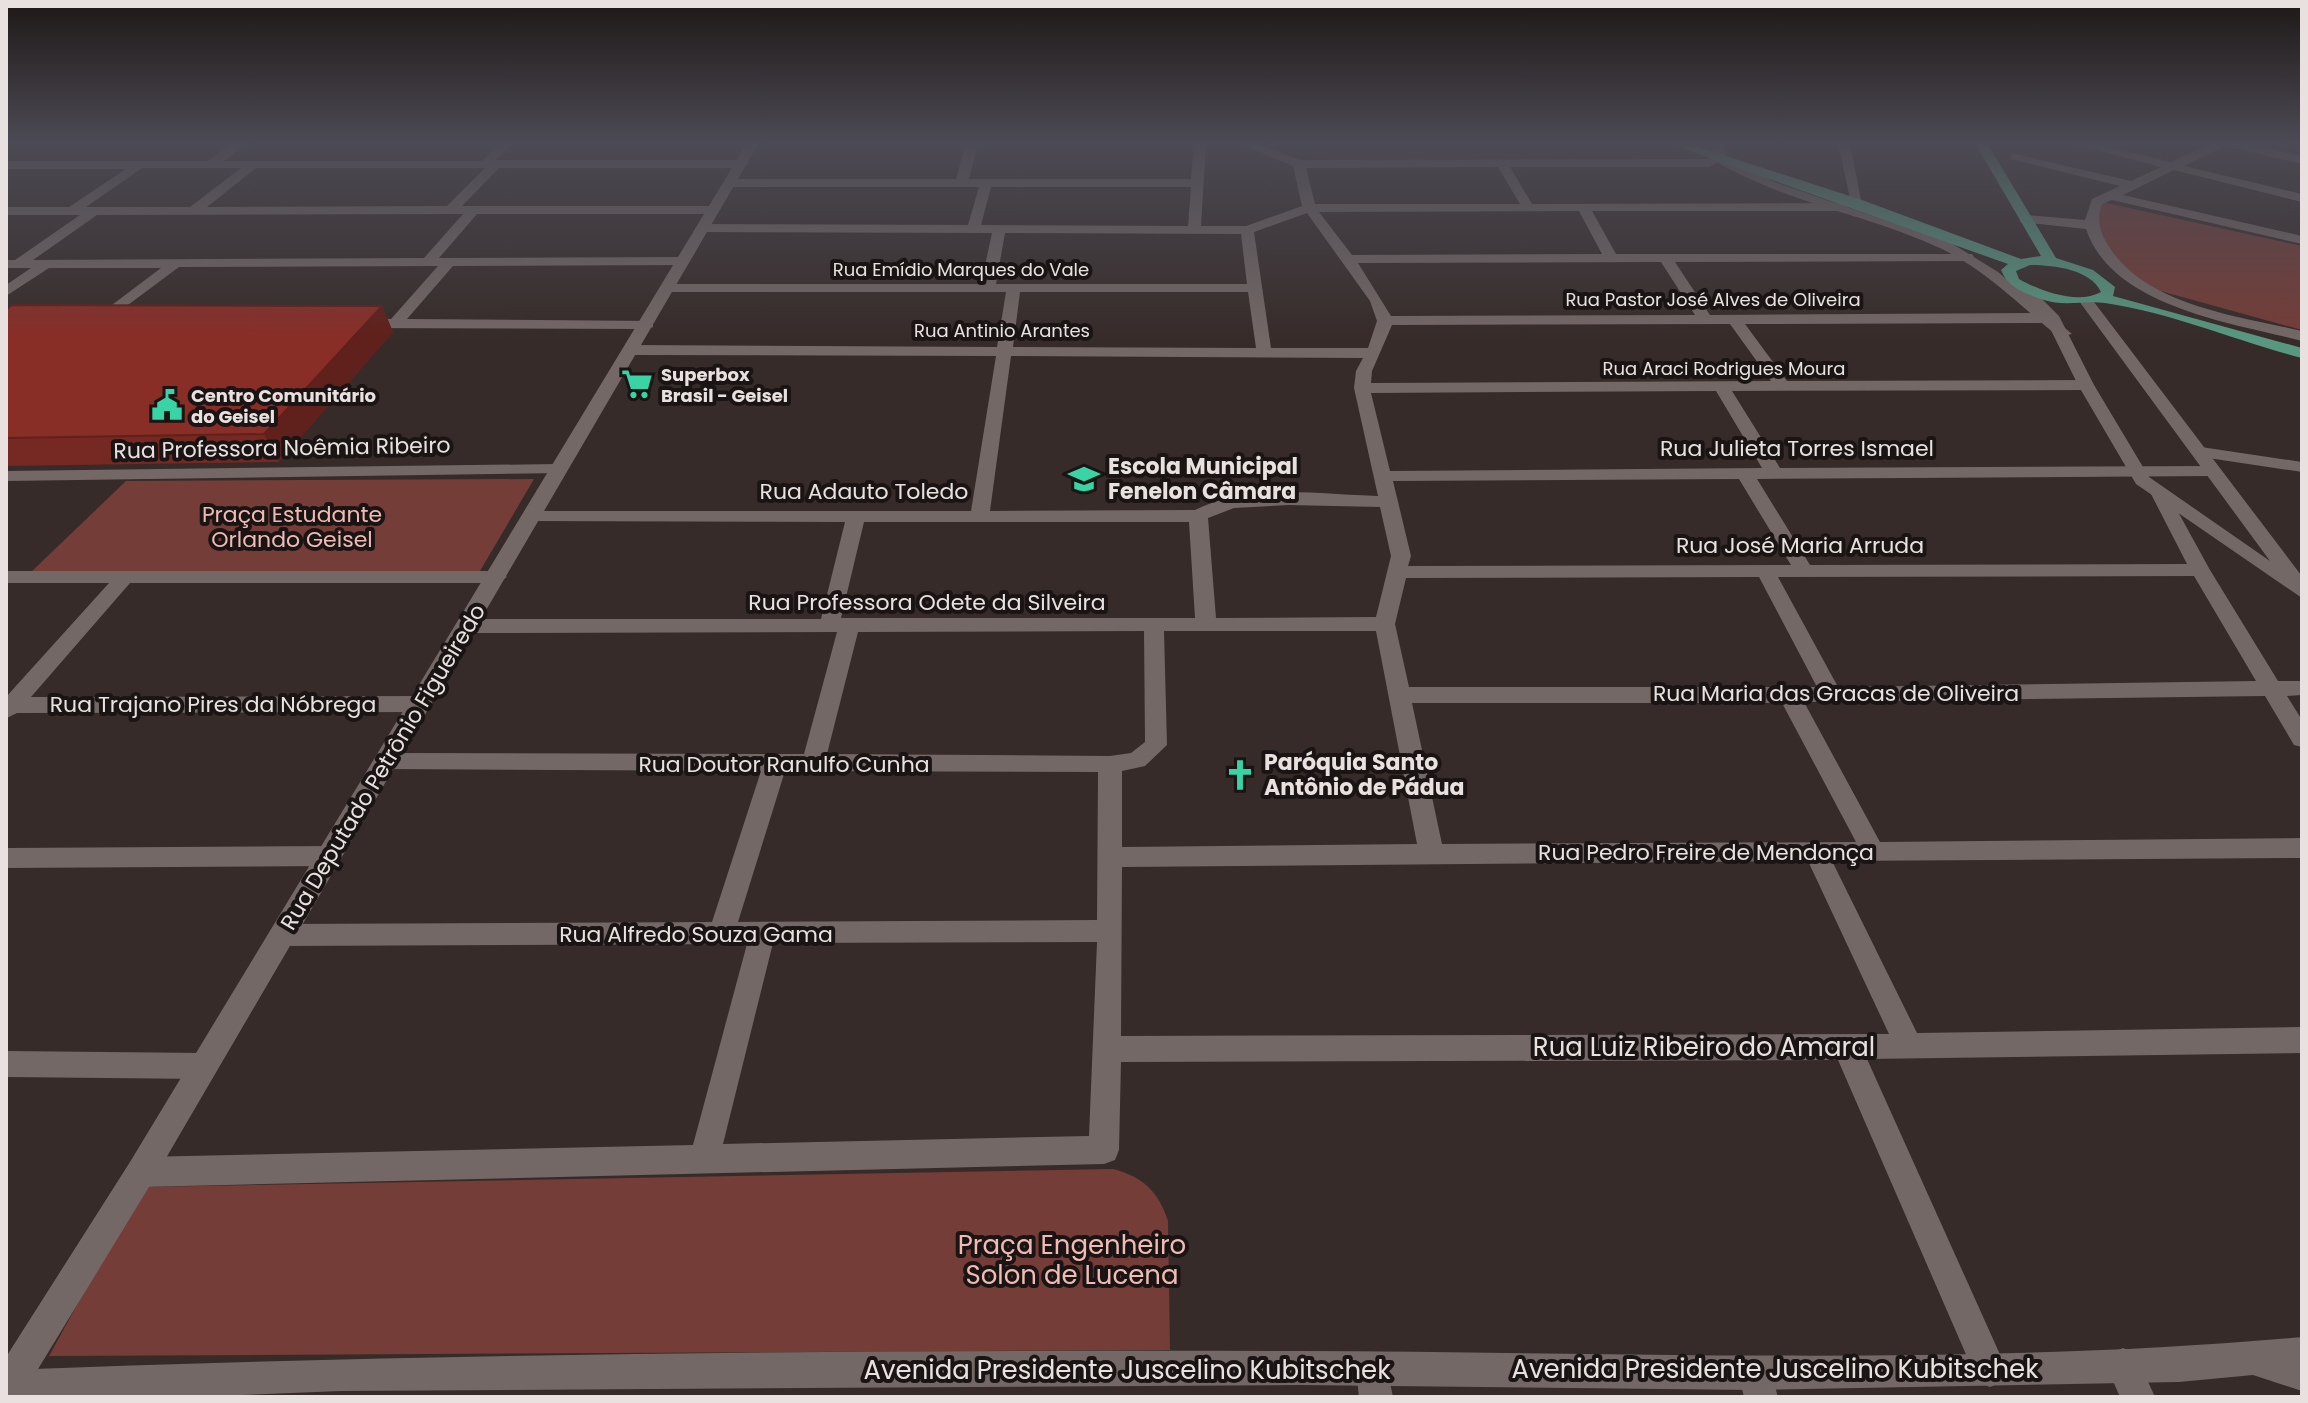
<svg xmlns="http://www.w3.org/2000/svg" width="2308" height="1403" viewBox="0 0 2308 1403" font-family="Poppins,sans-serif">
  <rect width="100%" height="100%" fill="#362b29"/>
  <g fill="#753d37">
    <path d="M 2102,202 L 2302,246 L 2302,330 L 2128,282 C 2097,260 2099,249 2089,213 Z"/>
    <path d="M 534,479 L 480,571 L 30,573 L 126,481 Z"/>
    <path d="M 1113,1169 C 1143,1177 1158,1191 1168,1221 L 1170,1350 L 49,1356 L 142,1187 Z"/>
  </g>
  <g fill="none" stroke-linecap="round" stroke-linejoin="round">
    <g fill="#746866" fill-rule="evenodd">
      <path d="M 233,143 L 247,143 L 224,161 L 482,161 L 500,143 L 513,143 L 496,160 L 742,160 L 748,164 L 742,168 L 499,168 L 462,206 L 713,206 L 720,210 L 713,214 L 477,214 L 439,258 L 682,257 L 689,261 L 682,265 L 453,266 L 407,319 L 653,321 L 653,327 L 648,329 L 359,328 L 351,323 L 359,318 L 391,319 L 438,266 L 179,267 L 97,328 L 92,326 L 92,320 L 161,268 L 49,268 L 6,296 L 6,285 L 31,268 L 6,268 L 6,260 L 15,260 L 80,215 L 6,215 L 6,207 L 69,207 L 126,169 L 6,169 L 6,161 L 208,161 ZM 142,168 L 241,168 L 190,207 L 86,207 ZM 256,168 L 485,168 L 447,206 L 207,207 ZM 463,214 L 424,258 L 33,260 L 97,215 Z"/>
      <path d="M 966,143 L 978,143 L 969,179 L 1191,179 L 1194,143 L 1206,143 L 1201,226 L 1246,226 L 1302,206 L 1293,166 L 1238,143 L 1255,143 L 1300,160 L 1707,159 L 1713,156 L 1712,143 L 1724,143 L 1725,158 L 1709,167 L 1510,167 L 1532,204 L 1840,203 L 1847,207 L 1840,211 L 1592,211 L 1616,254 L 1972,254 L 1974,257 L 1967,261 L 1675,262 L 1710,315 L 2041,313 L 2049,318 L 2041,323 L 1745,324 L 1787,381 L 2086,380 L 2094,385 L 2086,390 L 1732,391 L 1780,468 L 2213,466 L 2222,471 L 2213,476 L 1757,479 L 1810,565 L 2187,564 L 2151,494 L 2160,489 L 2166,490 L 2210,570 L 2278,681 L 2302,681 L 2302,695 L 2287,696 L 2302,720 L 2302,747 L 2294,745 L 2265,696 L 1804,702 L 1880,842 L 2302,838 L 2302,858 L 1832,861 L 1917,1033 L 2302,1027 L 2302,1053 L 1867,1059 L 2007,1370 L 2002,1382 L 1990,1387 L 1978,1382 L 1838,1060 L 1121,1062 L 1119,1150 L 1115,1160 L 1104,1164 L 141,1187 L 130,1182 L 126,1172 L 130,1162 L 141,1157 L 693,1145 L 747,944 L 282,946 L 273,943 L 269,935 L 273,927 L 282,924 L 712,922 L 761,771 L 386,769 L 378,767 L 374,761 L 378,755 L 386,753 L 804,754 L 837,632 L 468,633 L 458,626 L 468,619 L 821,619 L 845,522 L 523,521 L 521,517 L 530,511 L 971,511 L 996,356 L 631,355 L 623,350 L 631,345 L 997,347 L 1006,292 L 667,292 L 660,288 L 667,284 L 981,284 L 992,233 L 702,232 L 695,228 L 702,224 L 968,225 L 979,187 L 730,187 L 724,183 L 730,179 L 956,179 ZM 1498,167 L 1520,204 L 1315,204 L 1306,168 ZM 991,187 L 1191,187 L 1188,226 L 981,225 ZM 1579,211 L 1602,254 L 1352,255 L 1319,212 ZM 1307,213 L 1370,301 L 1377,321 L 1368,348 L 1271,348 L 1254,232 ZM 1005,233 L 1241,234 L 1247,284 L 996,284 ZM 1661,262 L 1695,315 L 1391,316 L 1358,263 ZM 1020,292 L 1248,292 L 1256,348 L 1013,347 ZM 1730,324 L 1771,381 L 1371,383 L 1372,371 L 1392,325 ZM 1011,356 L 1363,358 L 1356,371 L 1354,388 L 1378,496 C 1320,495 1248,482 1195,510 L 990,511 ZM 1716,391 L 1762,468 L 1390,471 L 1371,393 ZM 1739,479 L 1791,565 L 1408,566 L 1411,556 L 1393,481 ZM 1288,505 L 1380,507 L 1391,556 L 1376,617 L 1216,618 L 1208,518 L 1234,508 ZM 864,522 L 1189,522 L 1195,618 L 841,618 ZM 2194,576 L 2256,681 L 1838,687 L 1778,577 ZM 1759,577 L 1817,687 L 1409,687 L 1395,624 L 1406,578 ZM 1144,631 L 1145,742 L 1131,753 L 1110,756 L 827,754 L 858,632 ZM 1164,631 L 1376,631 L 1417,844 L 1122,847 L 1122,771 L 1145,766 L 1167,745 ZM 1412,703 L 1782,703 L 1856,842 L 1442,844 ZM 785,771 L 1098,772 L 1097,920 L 738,922 ZM 1808,861 L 1889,1034 L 1121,1036 L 1122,867 ZM 1097,942 L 1089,1136 L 723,1144 L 773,943 Z"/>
      <path d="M 1838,143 L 1850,143 L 1862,206 L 1851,203 Z"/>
      <path d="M 2070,143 L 2091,143 L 2171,162 L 2212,143 L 2246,143 L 2302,156 L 2302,164 L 2226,146 L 2184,166 L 2302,194 L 2302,202 L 2174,170 L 2123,195 L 2302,236 L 2302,244 L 2112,200 L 2102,204 C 2096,219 2100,232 2108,245 C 2145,306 2239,316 2302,331 L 2302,341 C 2233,323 2112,307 2086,229 L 2020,222 L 2020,216 L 2025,215 L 2085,220 L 2092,199 L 2120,186 L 2011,159 L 2011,153 L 2131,181 L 2161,167 Z"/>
      <path d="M 2201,447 L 2302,462 L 2302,472 L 2195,456 L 2192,452 Z"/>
      <path d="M 558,464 L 567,469 L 564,473 L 6,481 L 6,471 Z"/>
      <path d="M 6,571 L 497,571 L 507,577 L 497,583 L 130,583 L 31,697 L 421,696 L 432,704 L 421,712 L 17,713 L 7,718 L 6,697 L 109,583 L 6,583 Z"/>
      <path d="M 330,846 L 339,849 L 342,856 L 339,863 L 330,866 L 6,868 L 6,848 Z"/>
      <path d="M 6,1051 L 204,1053 L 214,1057 L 218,1066 L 214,1075 L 204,1079 L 6,1077 Z"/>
      <path d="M 2123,1348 L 2135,1353 L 2155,1397 L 2120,1397 L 2106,1365 L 2111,1353 Z"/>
      <path d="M 1373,1353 L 1385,1358 L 1393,1397 L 1359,1397 L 1356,1370 L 1361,1358 Z"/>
      <path d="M 1755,1356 L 1767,1361 L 1778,1397 L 1744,1397 L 1738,1373 L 1743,1361 Z"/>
    </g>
    <g fill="#746866" fill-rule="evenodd">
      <path d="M 747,143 L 759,143 L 152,1182 L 21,1397 L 6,1397 L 6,1357 L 130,1162 Z"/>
      <path d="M 1719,154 L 1777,183 L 1951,243 L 1998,272 L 2072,334 L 2059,337 C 2021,307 1986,270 1942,249 C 1868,214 1786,203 1715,161 L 1715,155 Z"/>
    </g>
    <g fill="#746866" fill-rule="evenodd">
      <path d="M 2016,283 L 2026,283 L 2059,316 L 2094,385 L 2149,477 L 2270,561 L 2079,301 L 2091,298 L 2301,575 L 2302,598 L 2136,484 L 2078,385 L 2045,318 L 2016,289 Z"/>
      <path d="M 2302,1337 L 2302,1391 L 2253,1375 L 2179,1382 L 1755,1390 L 1299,1385 L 341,1391 L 191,1397 L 6,1397 L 6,1370 C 436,1353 868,1350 1298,1351 C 1633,1352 1968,1367 2302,1337 Z"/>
    </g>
    <path fill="#589880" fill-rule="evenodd" d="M 1668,143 L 1686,143 L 1862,200 L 2021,259 L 2041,256 L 1975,143 L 1987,143 L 2056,258 L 2093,270 L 2115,287 L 2113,296 L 2302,348 L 2302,358 C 2236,341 2173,313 2105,303 C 2085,300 2065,307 2044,300 C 2025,293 2009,289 2001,270 L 2008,264 ZM 2030,265 C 2052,265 2091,269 2101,292 C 2078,305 2040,291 2019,279 L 2016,271 Z"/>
  </g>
  <path fill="#762822" d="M 382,306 L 393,332 L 279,462 L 6,466 L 6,310 Z"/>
  <path fill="#60201b" d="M 382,306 L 393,332 L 279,462 L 264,434 Z"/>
  <path fill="#892e27" stroke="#60201b" stroke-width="2" d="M 12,305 L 382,306 L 264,434 L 6,438 L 6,310 Z"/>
  <linearGradient id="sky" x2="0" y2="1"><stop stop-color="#1e1817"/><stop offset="0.42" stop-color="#4c4a54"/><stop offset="1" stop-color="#4c4a54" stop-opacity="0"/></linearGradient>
  <rect width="2308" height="340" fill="url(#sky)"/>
  <defs>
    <symbol id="supermarket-bare" viewBox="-9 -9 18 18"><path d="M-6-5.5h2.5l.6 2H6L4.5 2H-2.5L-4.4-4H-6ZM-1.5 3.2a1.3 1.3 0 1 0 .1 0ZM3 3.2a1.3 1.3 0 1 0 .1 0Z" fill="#39d4a5" stroke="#1a1514" stroke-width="2.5" paint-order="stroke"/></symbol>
    <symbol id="civic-bare" viewBox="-9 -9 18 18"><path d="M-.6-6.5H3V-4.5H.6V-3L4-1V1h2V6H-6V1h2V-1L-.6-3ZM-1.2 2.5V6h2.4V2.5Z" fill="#39d4a5" stroke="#1a1514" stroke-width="2.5" paint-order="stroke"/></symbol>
    <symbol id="school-bare" viewBox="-9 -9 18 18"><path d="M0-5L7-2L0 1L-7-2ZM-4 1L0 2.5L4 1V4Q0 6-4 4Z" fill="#39d4a5" stroke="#1a1514" stroke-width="2.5" paint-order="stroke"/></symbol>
    <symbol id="church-bare" viewBox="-9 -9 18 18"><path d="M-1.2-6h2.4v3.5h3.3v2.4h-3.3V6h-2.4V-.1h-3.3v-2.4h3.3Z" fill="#39d4a5" stroke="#1a1514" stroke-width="2.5" paint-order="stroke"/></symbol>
  </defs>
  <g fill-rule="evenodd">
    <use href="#supermarket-bare" x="615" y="362" width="44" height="44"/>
    <use href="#civic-bare" x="145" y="383" width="44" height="44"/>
    <use href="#school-bare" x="1062" y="457" width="44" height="44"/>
    <use href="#church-bare" x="1218" y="753" width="44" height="44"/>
  </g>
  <g text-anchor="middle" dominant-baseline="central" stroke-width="8" stroke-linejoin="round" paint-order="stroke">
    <g font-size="18" fill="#e8e1e0" stroke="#1a1514">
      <text x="961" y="269">Rua Emídio Marques do Vale</text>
      <text x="1713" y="299">Rua Pastor José Alves de Oliveira</text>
      <text x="1002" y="330">Rua Antinio Arantes</text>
      <text x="1724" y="368">Rua Araci Rodrigues Moura</text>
    </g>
    <g font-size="18" font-weight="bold" fill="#e8e1e0" stroke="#1a1514" text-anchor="start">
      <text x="661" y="374">Superbox<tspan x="661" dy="21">Brasil - Geisel</tspan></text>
      <text x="191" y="395">Centro Comunitário<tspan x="191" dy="21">do Geisel</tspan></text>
    </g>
    <g font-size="22" fill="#e8e1e0" stroke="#1a1514">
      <text transform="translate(282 448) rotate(-1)">Rua Professora Noêmia Ribeiro</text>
      <text x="1797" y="448">Rua Julieta Torres Ismael</text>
      <text x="864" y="491">Rua Adauto Toledo</text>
      <text x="1800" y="545">Rua José Maria Arruda</text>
      <text x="927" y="602">Rua Professora Odete da Silveira</text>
      <text x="1836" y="693">Rua Maria das Gracas de Oliveira</text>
      <text x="213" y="704">Rua Trajano Pires da Nóbrega</text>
      <text x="784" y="764">Rua Doutor Ranulfo Cunha</text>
      <text transform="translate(383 767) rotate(-59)">Rua Deputado Petrônio Figueiredo</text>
      <text x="1706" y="852">Rua Pedro Freire de Mendonça</text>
      <text x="696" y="934">Rua Alfredo Souza Gama</text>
    </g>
    <g font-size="22" font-weight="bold" fill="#e8e1e0" stroke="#1a1514" text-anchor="start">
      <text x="1108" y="466">Escola Municipal<tspan x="1108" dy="25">Fenelon Câmara</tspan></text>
      <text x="1264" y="762">Paróquia Santo<tspan x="1264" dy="25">Antônio de Pádua</tspan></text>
    </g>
    <g font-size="22" fill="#efbbb3" stroke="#1a1514">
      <text x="292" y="514">Praça Estudante<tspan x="292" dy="25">Orlando Geisel</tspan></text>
    </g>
    <g font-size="26" fill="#e8e1e0" stroke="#1a1514">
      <text x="1704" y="1047">Rua Luiz Ribeiro do Amaral</text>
      <text x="1775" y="1369">Avenida Presidente Juscelino Kubitschek</text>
      <text x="1127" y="1370">Avenida Presidente Juscelino Kubitschek</text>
    </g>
    <g font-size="26" fill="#efbbb3" stroke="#1a1514">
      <text x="1072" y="1245">Praça Engenheiro<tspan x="1072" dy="30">Solon de Lucena</tspan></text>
    </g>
  </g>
  <rect width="2308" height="1403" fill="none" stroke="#e8e1e0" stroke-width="16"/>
</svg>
